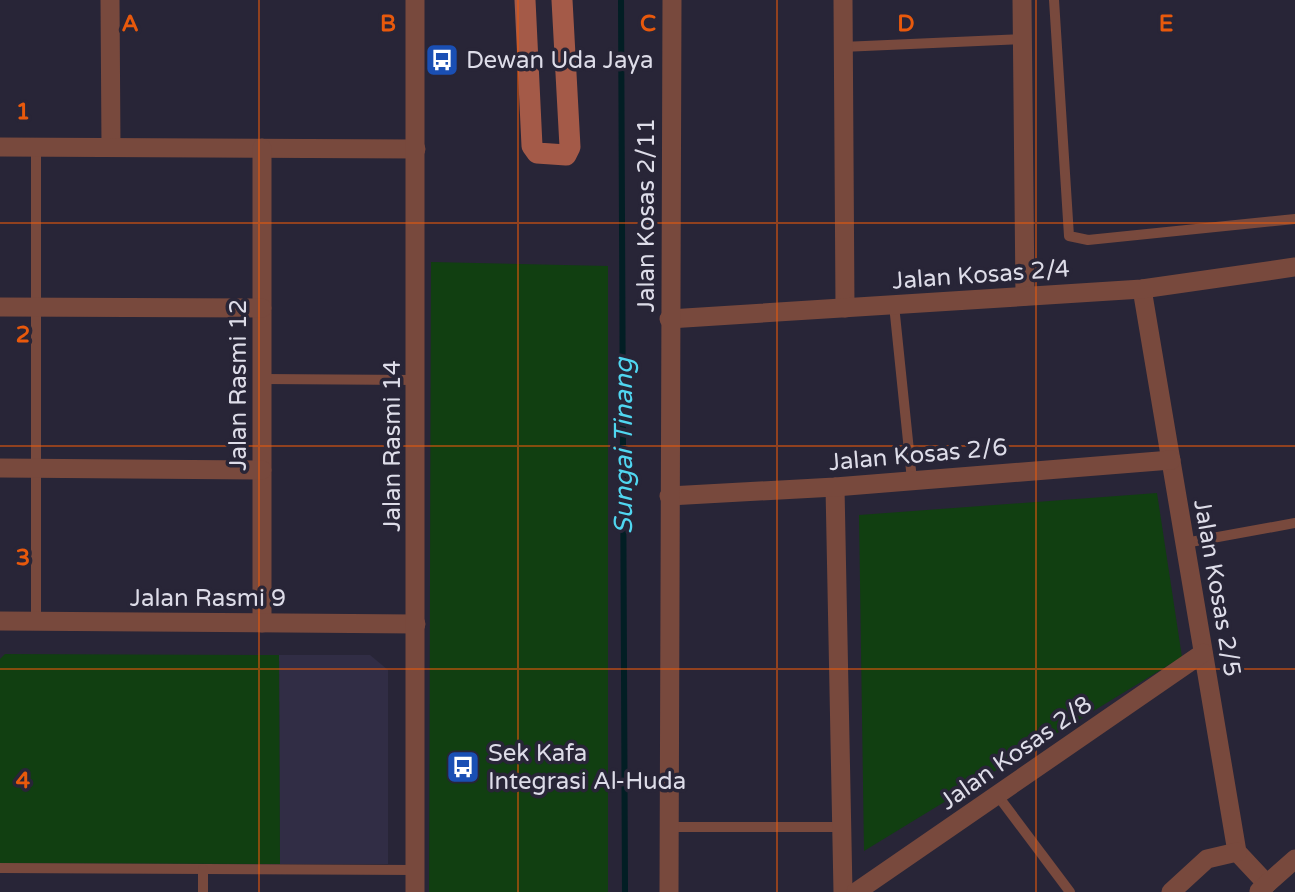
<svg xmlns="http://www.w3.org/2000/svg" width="1295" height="892" viewBox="0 0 1295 892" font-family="'Varela Round',sans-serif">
  <rect width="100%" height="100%" fill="#282537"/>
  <path fill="#312d45" d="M 279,655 L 370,655 L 388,670 L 388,864 L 280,864 Z"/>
  <g fill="#113f11">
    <path d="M 431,262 L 608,266 L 608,892 L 429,892 Z"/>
    <path d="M 1157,493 L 1182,657 L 864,851 L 859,515 Z"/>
    <path d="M 5,654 L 279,655 L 280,864 L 0,863 L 0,659 Z"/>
  </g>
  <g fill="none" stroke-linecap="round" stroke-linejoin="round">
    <path stroke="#021e24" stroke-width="6" d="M 621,0 L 625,892"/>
    <g stroke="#78493d" stroke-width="10">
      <path d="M 1054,0 L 1069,236 L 1088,240 L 1295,219"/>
      <path d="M 842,47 L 1023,39"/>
      <path d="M 36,147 L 36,622"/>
      <path d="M 894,305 L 912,480"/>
      <path d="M 263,379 L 416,380"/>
      <path d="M 1185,543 L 1295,523"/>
      <path d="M 998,796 L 1070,892"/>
      <path d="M 671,827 L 842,827"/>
      <path d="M 0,868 L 415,870"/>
      <path d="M 203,869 L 203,892"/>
    </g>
    <g stroke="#78493d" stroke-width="19">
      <path d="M 110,0 L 111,147"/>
      <path d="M 843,0 L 845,308"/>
      <path d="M 1022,0 L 1025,296"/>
      <path d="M 0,147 L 416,149"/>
      <path d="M 262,148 L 262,623"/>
      <path d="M 1142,289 L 1237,852 L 1267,884"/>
      <path d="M 0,307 L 262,308"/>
      <path d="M 669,319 L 1142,289 L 1295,267"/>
      <path d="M 0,468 L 262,470"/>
      <path d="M 835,487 L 843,892"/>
      <path d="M 669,496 L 835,487 L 1171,460"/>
      <path d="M 0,621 L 416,624"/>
      <path d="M 1259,891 L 1295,859"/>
      <path d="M 415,892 L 415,0"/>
      <path d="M 669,892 L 672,0"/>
      <path d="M 856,892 L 1203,653"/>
      <path d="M 1171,892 L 1207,859 L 1237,852"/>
    </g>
    <path stroke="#a45a48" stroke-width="21" d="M 525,0 L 532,146 L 537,153 L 566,155 L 570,147 L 562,0"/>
  </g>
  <path fill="none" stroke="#e8590c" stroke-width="2" stroke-opacity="0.55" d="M 259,0 L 259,892M 518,0 L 518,892M 777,0 L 777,892M 1036,0 L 1036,892M 0,223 L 1295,223M 0,446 L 1295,446M 0,669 L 1295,669"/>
  <defs>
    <symbol id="bus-square" viewBox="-11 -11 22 22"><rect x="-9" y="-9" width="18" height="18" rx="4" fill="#1a4fb4" stroke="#282537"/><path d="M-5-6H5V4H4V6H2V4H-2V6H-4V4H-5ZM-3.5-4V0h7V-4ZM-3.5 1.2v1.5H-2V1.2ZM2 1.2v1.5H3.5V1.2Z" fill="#fff"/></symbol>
  </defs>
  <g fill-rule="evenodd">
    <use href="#bus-square" x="423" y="41" width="38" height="38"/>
    <use href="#bus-square" x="444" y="748" width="38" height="38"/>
  </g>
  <g text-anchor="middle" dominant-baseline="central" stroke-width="7" stroke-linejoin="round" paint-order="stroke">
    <g font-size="24" fill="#dddce8" stroke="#282537" text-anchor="start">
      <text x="466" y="60">Dewan Uda Jaya</text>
      <text x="488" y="753">Sek Kafa<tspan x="488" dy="28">Integrasi Al-Huda</tspan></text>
    </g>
    <g font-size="24" fill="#dddce8" stroke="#282537">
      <text transform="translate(646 215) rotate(-90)">Jalan Kosas 2/11</text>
      <text transform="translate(981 275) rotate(-4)">Jalan Kosas 2/4</text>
      <text transform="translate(238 385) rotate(-90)">Jalan Rasmi 12</text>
      <text transform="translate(392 446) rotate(-90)">Jalan Rasmi 14</text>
      <text transform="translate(918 455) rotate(-5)">Jalan Kosas 2/6</text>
      <text transform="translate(1217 588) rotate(80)">Jalan Kosas 2/5</text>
      <text x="208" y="598">Jalan Rasmi 9</text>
      <text transform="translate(1016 753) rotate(-35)">Jalan Kosas 2/8</text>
    </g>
    <g font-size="26" font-style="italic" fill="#50d6f0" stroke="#282537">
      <text transform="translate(623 446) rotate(-90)">Sungai Tinang</text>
    </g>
  </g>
  <g font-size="23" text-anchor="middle" font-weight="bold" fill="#e8590c" stroke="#282537" stroke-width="7" stroke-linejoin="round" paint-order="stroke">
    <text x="130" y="31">A</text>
    <text x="388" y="31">B</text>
    <text x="648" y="31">C</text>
    <text x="906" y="31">D</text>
    <text x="1166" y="31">E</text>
    <text x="23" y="119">1</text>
    <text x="23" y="342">2</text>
    <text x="23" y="565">3</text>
    <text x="23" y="788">4</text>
  </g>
</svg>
